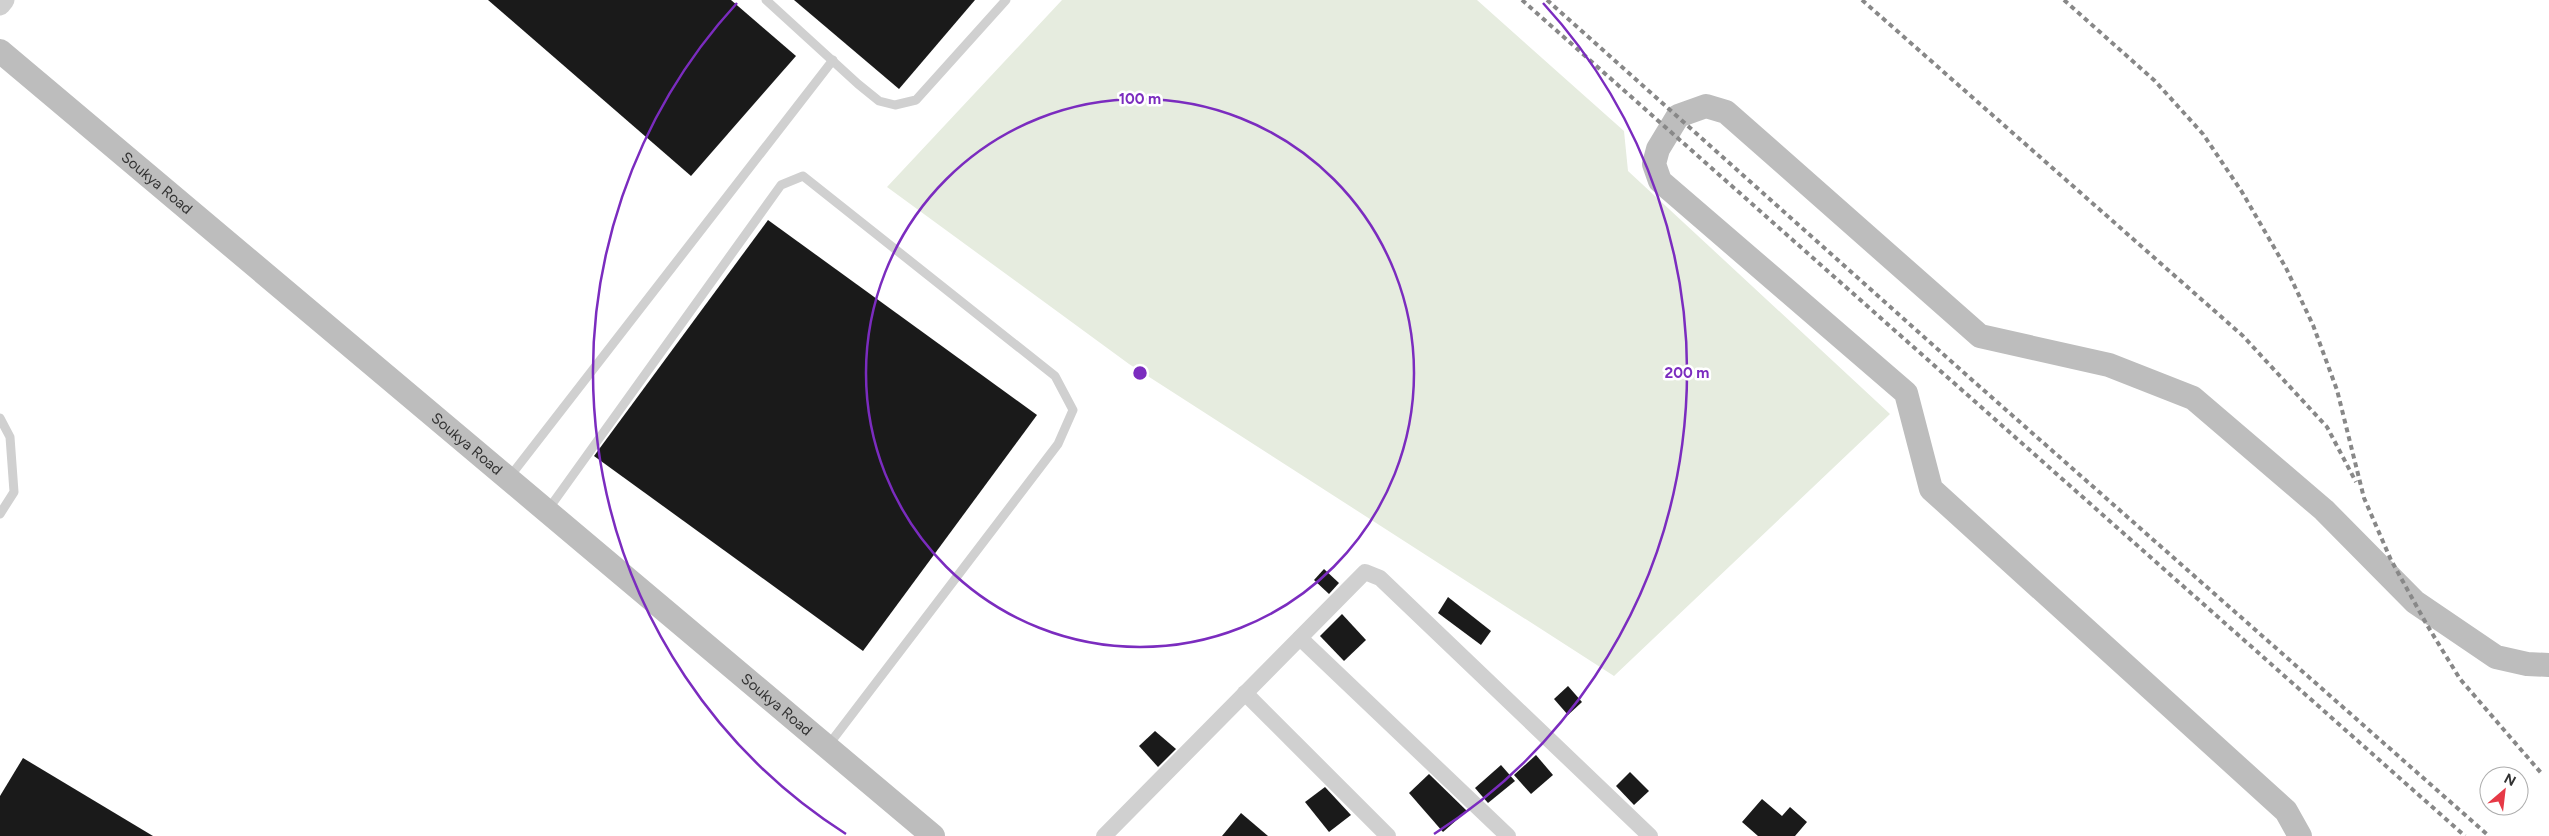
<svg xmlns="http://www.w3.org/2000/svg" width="2549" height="836" viewBox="0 0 2549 836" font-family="Figtree,sans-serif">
  <rect width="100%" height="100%" fill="#fff"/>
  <path fill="#e6ecdf" d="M 1062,0 L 1477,0 L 1624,131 L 1628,171 L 1890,414 L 1614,676 L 1129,364 L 887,187 Z"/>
  <g fill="#1a1a1a">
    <path d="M 488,0 L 731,0 L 796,56 L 691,176 Z"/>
    <path d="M 794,0 L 975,0 L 899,89 Z"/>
    <path d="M 768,220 L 1037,415 L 863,651 L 594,456 Z"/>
    <path d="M 1324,569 L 1339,583 L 1329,594 L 1314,580 Z"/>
    <path d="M 1448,597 L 1491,631 L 1481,645 L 1438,613 Z"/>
    <path d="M 1342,614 L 1366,640 L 1344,661 L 1320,636 Z"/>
    <path d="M 1568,686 L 1582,702 L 1568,715 L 1554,699 Z"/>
    <path d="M 1155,731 L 1176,749 L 1158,767 L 1139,746 Z"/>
    <path d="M 1536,755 L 1553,775 L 1531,794 L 1514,775 Z"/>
    <path d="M 23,758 L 153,836 L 0,836 L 0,796 Z"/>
    <path d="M 1501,765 L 1515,781 L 1488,803 L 1475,788 Z"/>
    <path d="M 1630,772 L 1649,791 L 1634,805 L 1616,786 Z"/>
    <path d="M 1429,774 L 1467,811 L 1443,832 L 1409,793 Z"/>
    <path d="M 1325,787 L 1351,815 L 1329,832 L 1305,802 Z"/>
    <path d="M 1762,799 L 1782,816 L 1790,807 L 1807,822 L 1795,836 L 1758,836 L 1742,822 Z"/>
    <path d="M 1241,813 L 1268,836 L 1222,836 Z"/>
  </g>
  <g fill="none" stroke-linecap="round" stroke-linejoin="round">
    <g stroke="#d0d0d0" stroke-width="9">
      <path d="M 766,0 L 858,84 L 879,101 L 895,105 L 916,100 L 1006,0"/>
      <path d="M 0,418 L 10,437 L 14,492 L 0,514"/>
      <path d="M 508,479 L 833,60"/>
      <path d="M 547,511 L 781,185 L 803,176 L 1055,376 L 1073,410 L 1058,444 L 827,747"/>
    </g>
    <g stroke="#d0d0d0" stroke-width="16">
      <path d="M 1300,638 L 1508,836"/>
      <path d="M 1245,693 L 1388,836"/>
      <path d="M 1104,836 L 1365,572 L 1380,578 L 1650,836"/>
    </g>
    <path stroke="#d0d0d0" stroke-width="21" d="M 0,5 L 4,0"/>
    <g stroke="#bdbdbd" stroke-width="24">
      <path id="s1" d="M 0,51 L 933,836"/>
      <path d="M 2300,836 L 2286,811 L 1931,489 L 1906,393 L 1660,181 L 1654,164 L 1658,149 L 1678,116 L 1706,106 L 1726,112 L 1980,336 L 2109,365 L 2193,398 L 2324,510 L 2415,602 L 2496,657 L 2527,664 L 2549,665"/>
    </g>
    <g stroke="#888" stroke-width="4" stroke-dasharray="5 4" stroke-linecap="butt">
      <path d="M 1522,0 L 2465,836"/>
      <path d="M 1547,0 L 1971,379 L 2489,836"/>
      <path d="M 1862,0 L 2243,336 L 2327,427 L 2356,482"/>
      <path d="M 2064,0 L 2155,81 L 2203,134 L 2242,192 L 2286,268 L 2313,325 L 2337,390 L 2364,498 L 2391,560 L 2427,625 L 2460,679 L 2542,774"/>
    </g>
  </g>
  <g fill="none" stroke="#7b2cbf" stroke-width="2.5">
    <circle cx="1140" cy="373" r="274"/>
    <path d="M846 834A547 547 0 0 1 737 3M1543 3A547 547 0 0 1 1434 834"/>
  </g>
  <g text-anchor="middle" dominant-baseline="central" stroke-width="5" stroke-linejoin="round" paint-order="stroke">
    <g font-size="15" fill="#333" stroke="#fff">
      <text stroke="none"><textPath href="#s1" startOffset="205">Soukya Road</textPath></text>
      <text stroke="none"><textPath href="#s1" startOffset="610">Soukya Road</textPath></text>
      <text stroke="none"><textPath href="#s1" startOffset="1015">Soukya Road</textPath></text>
    </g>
  </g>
  <circle cx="1140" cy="373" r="8" fill="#7b2cbf" stroke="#fff" stroke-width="2.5"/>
  <g font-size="15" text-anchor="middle" font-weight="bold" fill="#7b2cbf" stroke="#fff" stroke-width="5" stroke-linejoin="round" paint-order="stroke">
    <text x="1140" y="104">100 m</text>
    <text x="1687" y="378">200 m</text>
  </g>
  <g transform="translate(2504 791) rotate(28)"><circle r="24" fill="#ffffff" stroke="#adadad"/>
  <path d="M0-4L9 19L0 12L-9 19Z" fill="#e63946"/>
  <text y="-8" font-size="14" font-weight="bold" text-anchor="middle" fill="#333333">N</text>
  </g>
</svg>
